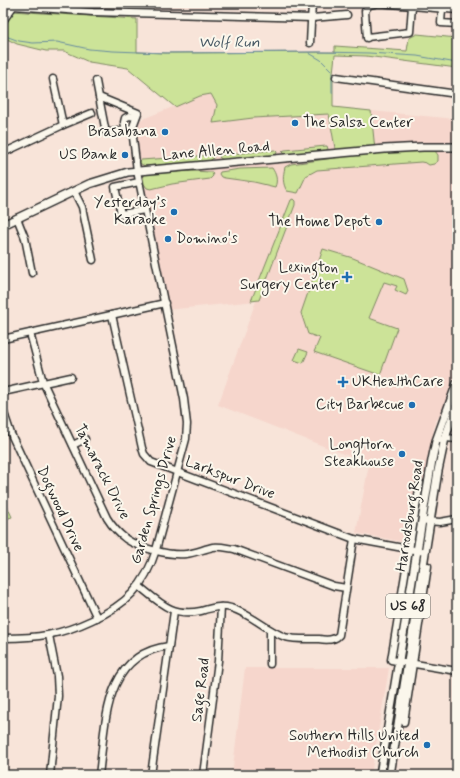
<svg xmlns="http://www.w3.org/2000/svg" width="460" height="778" viewBox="0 0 460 778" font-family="Mynerve,sans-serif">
  <rect width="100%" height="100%" fill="#f8e4d9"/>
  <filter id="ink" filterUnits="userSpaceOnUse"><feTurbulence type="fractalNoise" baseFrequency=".025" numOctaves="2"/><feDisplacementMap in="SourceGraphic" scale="8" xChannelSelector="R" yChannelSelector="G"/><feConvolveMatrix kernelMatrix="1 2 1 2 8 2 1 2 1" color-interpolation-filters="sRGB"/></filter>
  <g filter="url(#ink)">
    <g fill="#f6d6cc">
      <path d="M 211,94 L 217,105 L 214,123 L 253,118 L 329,114 L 336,154 L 374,150 L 371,111 L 457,119 L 457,392 L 435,422 L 414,544 L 356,533 L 369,464 L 218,405 L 256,301 L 166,310 L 137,171 L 133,123 L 200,96 Z"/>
      <path d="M 245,668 L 389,668 L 371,775 L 232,775 Z"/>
    </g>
    <g fill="#cce398" stroke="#7c8762">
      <path d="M 11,11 L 137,19 L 137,52 L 166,53 L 335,52 L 335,46 L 407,51 L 409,38 L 417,34 L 457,38 L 457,68 L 366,56 L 335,55 L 333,73 L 333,107 L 371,111 L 375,150 L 336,154 L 329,114 L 253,118 L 213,123 L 217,105 L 211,94 L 200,96 L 175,107 L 128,68 L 89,62 L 64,51 L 46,51 L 17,44 L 3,37 L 3,21 Z"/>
      <path d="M 326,146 L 327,146 L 328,149 L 323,152 L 285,154 L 282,151 L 285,150 Z"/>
      <path d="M 275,150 L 277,152 L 276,155 L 271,157 L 224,161 L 219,157 L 220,155 Z"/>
      <path d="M 426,150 L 435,151 L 438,155 L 438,161 L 434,164 L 429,165 L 426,163 L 421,162 L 317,170 L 306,176 L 298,193 L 287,191 C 282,183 283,176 285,167 L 291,164 L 355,155 Z"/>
      <path d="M 211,155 L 214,157 L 210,161 L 145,166 L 139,163 L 141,160 Z"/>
      <path d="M 272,168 C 276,174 278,180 275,187 L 254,182 L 225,178 L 221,177 L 219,174 L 220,172 L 240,169 Z"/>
      <path d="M 192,171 L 212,172 L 213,176 L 210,179 L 172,184 L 151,189 L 147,188 L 144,184 L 143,178 L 145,174 Z"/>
      <path d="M 293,199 L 295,201 L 295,205 L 259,300 L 251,301 L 291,200 Z"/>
      <path d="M 323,249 L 353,258 L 404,279 L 408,291 L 406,295 L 395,290 L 397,286 L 384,282 L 369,318 L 397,328 L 380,375 L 314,352 L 320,338 L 308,334 L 301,313 Z"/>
      <path d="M 299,349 L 308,352 L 303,363 L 294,360 Z"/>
      <path d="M 3,497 L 12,517 L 3,520 Z"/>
    </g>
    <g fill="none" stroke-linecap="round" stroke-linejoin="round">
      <g stroke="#668a9f" stroke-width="1">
        <path d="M 3,35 L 19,41 L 33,43 L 57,42 L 89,49 L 113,51 L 166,53 L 321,52 L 369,53 L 417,56 L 457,63"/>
        <path d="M 309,53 L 321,60 L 332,71 L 332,93"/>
      </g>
      <defs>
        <g id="minor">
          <path d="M 3,3 L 14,6 L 93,12 L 312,18 L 347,15"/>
          <path d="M 442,9 L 441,23 L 457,24"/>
          <path d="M 3,21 L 15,4"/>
          <path d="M 367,37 L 410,32 L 412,6"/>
          <path d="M 367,38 L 365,11 L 369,5 L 379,3 L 457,10"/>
          <path d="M 310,43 L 312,3"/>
          <path d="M 336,77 L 457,94"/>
          <path d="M 53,79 L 63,125"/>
          <path d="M 96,81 L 99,97"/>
          <path d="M 126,130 L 124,122 L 125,118 L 129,116 L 136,117"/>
          <path d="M 3,153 L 63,125 L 92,113"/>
          <path d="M 139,182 L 115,187 L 121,214 L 145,210"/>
          <path d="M 74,191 L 82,207 L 93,260"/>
          <path d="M 17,218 L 25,238 L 32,273"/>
          <path d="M 112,315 L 142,448 L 144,454 L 151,462 L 354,539 L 425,552"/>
          <path d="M 30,333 L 43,382 L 107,518 C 112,526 118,533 126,539 C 139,548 170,556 186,554 C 195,553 204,549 213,547 C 220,546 227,548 234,549 L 334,586 L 346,588"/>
          <path d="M 3,339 L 165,303"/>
          <path d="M 3,392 L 71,377"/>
          <path d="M 3,410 L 11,434 L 97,618"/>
          <path d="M 441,440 L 445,438 L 457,439"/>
          <path d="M 73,445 L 85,439"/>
          <path d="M 420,483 L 391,660 L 457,671"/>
          <path d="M 427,521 L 440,522 L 457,519"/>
          <path d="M 139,586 C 160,603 172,617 201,611 C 211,608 220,605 231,608 C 251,614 266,630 285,637 C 295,640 308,639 319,639 C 325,640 334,641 339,635 L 340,629 L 354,539"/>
          <path d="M 49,635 L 57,676 L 58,696 L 50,775"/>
          <path d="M 3,638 C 38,638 60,635 92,620 C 126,605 145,586 156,550 L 186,439 L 187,424 L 184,399 L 137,171 L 132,129 L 138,113 L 99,97 L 106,133 L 132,129"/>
          <path d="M 270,664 L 270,630"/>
          <path d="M 404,722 L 428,566"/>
          <path d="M 99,775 C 106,724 103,654 169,646"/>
          <path d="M 151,775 L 174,611"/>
          <path d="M 203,775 L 218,661 L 221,607"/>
        </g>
        <g id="major">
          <path d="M 3,225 L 89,184 L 128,172 L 385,149 L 423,147 L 457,147"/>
          <path d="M 380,775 L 432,460 L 436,441 L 457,383"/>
          <path d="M 390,775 L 438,471 L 445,438 L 457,404"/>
        </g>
      </defs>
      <use href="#minor" stroke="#2b2b2b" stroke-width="9"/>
      <use href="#major" stroke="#2b2b2b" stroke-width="10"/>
      <use href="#minor" stroke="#fbf7ec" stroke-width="6"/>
      <use href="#major" stroke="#fbf7ec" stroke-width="7"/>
    </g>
  </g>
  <g fill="#1f6fb2" stroke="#fbf7ec" stroke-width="1.5">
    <circle cx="295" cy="123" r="4"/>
    <circle cx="165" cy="132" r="4"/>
    <circle cx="125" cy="155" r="4"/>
    <circle cx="174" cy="212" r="4"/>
    <circle cx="379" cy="222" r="4"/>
    <circle cx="168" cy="239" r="4"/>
    <path d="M345 271h4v4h4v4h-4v4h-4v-4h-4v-4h4z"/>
    <path d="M341 376h4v4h4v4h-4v4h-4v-4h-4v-4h4z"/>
    <circle cx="412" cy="405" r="4"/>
    <circle cx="402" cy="454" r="4"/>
    <circle cx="427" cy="745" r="4"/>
  </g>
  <g text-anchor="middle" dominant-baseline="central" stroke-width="4" stroke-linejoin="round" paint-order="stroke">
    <rect fill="#fbf7ec" stroke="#696865" stroke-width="1" x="386" y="594" width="44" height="24" rx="3"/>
    <g font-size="14" font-weight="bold" fill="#2b2b2b">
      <text x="408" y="606">US 68</text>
    </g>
    <g font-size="15" fill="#2b2b2b" stroke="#fbf7ec" text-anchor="end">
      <text x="303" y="123" text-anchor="start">The Salsa Center</text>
      <text x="157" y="132">Brasabana</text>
      <text x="117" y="155">US Bank</text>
      <text x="166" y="203">Yesterday’s<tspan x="166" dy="17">Karaoke</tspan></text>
      <text x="371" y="222">The Home Depot</text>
      <text x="176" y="239" text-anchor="start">Domino's</text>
      <text x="338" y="268">Lexington<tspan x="338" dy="17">Surgery Center</tspan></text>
      <text x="352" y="382" text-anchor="start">UKHealthCare</text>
      <text x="404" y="405">City Barbecue</text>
      <text x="394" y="445">LongHorn<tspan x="394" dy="17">Steakhouse</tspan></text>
      <text x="419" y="736">Southern Hills United<tspan x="419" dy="17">Methodist Church</tspan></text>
    </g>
    <g font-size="15" fill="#2b2b2b" stroke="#fbf7ec">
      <text transform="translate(216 151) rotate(-5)">Lane Allen Road</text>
      <text transform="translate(102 472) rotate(63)">Tamarack Drive</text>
      <text transform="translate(230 478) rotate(21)">Larkspur Drive</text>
      <text transform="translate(154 500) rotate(-74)">Garden Springs Drive</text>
      <text transform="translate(60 509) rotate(65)">Dogwood Drive</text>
      <text transform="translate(410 516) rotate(-81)">Harrodsburg Road</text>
      <text transform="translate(201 690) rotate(-83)">Sage Road</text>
    </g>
    <g font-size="16" font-style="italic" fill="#485a65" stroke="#fbf7ec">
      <text x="229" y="42">Wolf Run</text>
    </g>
  </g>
  <rect width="460" height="778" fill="none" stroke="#fbf7ec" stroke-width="16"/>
  <rect x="8" y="8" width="444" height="762" fill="none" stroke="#2b2b2b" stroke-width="1.5" filter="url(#ink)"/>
</svg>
